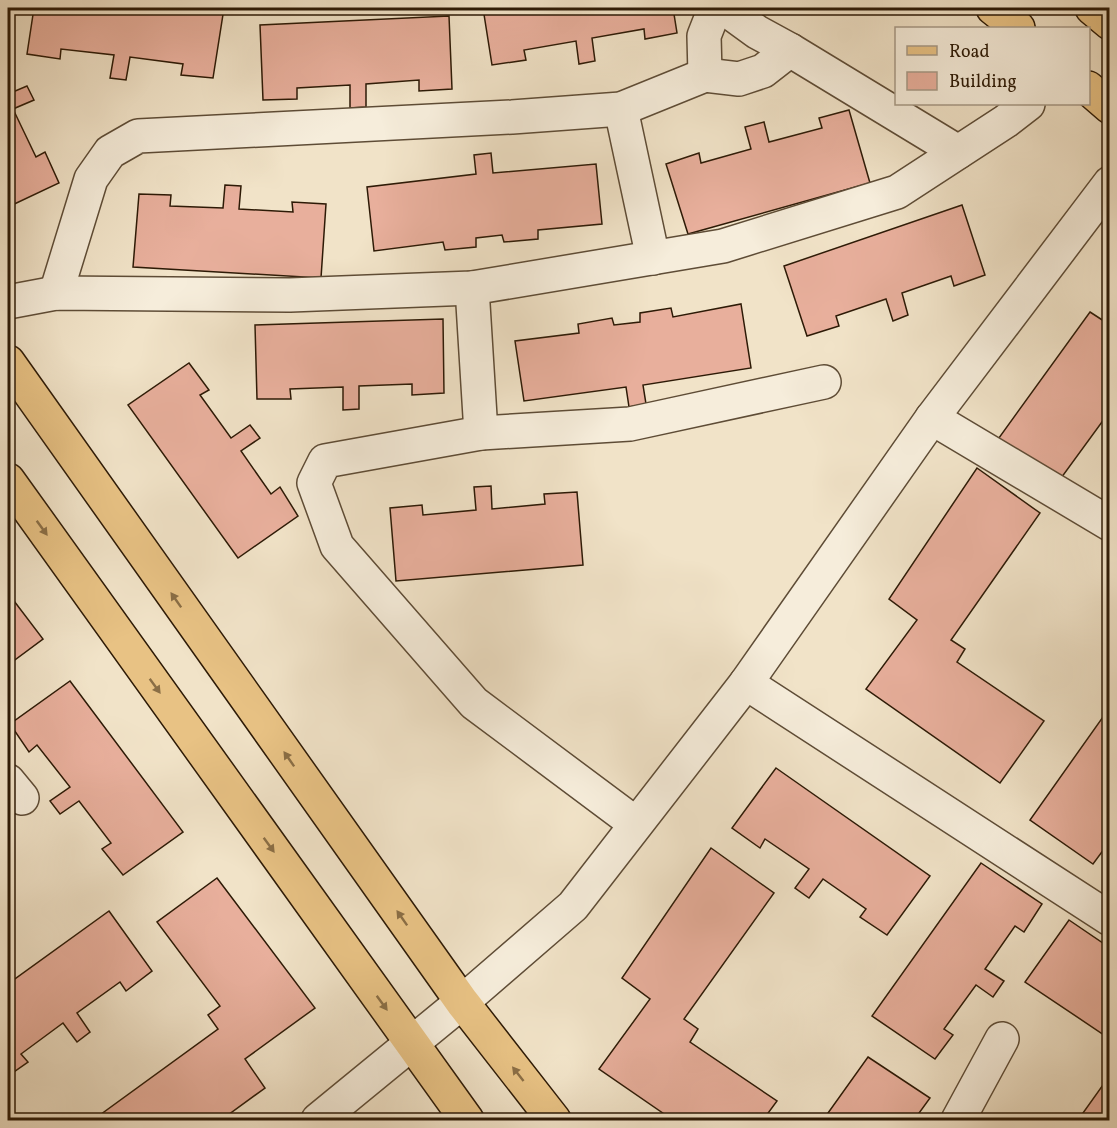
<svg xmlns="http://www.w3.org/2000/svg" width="1117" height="1128" viewBox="0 0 1117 1128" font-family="Vollkorn,serif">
  <rect width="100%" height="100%" fill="#f1e3c8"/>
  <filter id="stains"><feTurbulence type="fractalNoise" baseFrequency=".00333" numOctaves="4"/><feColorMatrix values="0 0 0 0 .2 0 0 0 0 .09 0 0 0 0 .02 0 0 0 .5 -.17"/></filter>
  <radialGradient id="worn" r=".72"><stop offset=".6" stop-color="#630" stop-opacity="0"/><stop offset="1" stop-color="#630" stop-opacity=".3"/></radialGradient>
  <g fill="#e8af9c" stroke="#2d1a06" stroke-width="1.5">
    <path d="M 34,8 L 224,8 L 213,78 L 181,75 L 183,64 L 130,57 L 126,80 L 110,78 L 114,55 L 61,49 L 60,59 L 27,54 Z"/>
    <path d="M 483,8 L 673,8 L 677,33 L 645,39 L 644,29 L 592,38 L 595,61 L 579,64 L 576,41 L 524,50 L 526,60 L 492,65 Z"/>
    <path d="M 449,16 L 452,89 L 419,91 L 419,80 L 366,84 L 366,107 L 350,108 L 350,85 L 297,88 L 297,99 L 263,100 L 260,25 Z"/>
    <path d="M 27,86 L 34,100 L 13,109 L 36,157 L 45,152 L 59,183 L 8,207 L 8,94 Z"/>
    <path d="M 849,110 L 870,183 L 688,234 L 666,164 L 699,153 L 701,163 L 751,149 L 745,127 L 764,122 L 769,142 L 822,128 L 819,118 Z"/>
    <path d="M 491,153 L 493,173 L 596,164 L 602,224 L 538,230 L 538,239 L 504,242 L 502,235 L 476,238 L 476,247 L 445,250 L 443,242 L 374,251 L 367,187 L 476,174 L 474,155 Z"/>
    <path d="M 225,185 L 241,186 L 239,209 L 293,212 L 292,202 L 326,204 L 321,278 L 133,267 L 139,194 L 171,195 L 170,206 L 223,208 Z"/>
    <path d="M 962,205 L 985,275 L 954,286 L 951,276 L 902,293 L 908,315 L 893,321 L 886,299 L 836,316 L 839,326 L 807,336 L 784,266 Z"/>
    <path d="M 741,304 L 751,368 L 643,385 L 646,404 L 629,407 L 626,387 L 524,401 L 515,341 L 579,333 L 578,324 L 612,318 L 614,325 L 640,322 L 640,313 L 671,308 L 673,317 Z"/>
    <path d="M 1090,312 L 1110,325 L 1110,411 L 1056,485 L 996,442 Z"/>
    <path d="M 443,319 L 444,393 L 412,395 L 412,384 L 359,386 L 359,409 L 343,410 L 343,387 L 290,389 L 291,399 L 257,399 L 255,325 Z"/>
    <path d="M 189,363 L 209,390 L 200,395 L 231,438 L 250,425 L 260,438 L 241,451 L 271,494 L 280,487 L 298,516 L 238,558 L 128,405 Z"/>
    <path d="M 977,468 L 1040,513 L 951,640 L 965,649 L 957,662 L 1044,721 L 1000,783 L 866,689 L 917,620 L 889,599 Z"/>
    <path d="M 491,486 L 492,509 L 545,504 L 544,494 L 577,492 L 583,565 L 396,581 L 390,508 L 422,505 L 423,515 L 476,510 L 474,487 Z"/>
    <path d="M 8,593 L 43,639 L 8,665 Z"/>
    <path d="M 70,681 L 183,832 L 123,875 L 102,849 L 111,843 L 79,801 L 60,814 L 50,801 L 70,787 L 37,745 L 29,752 L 10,724 Z"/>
    <path d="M 1110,707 L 1110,827 L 1104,835 L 1110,838 L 1110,841 L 1093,864 L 1030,820 Z"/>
    <path d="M 776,768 L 930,876 L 887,935 L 860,917 L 866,909 L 823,879 L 809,898 L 795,888 L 809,869 L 765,839 L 760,848 L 732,828 Z"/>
    <path d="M 711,848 L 774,893 L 684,1019 L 698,1029 L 690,1042 L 777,1101 L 763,1120 L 673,1120 L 599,1069 L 650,999 L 622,978 Z"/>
    <path d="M 981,863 L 1042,904 L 1024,932 L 1015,926 L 985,969 L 1004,981 L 993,997 L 976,985 L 944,1029 L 953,1035 L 935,1059 L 872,1016 Z"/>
    <path d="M 217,878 L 315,1008 L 245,1059 L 265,1088 L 221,1120 L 93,1120 L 218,1029 L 208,1015 L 220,1006 L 157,922 Z"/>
    <path d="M 109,911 L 152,971 L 126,991 L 120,982 L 77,1013 L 90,1032 L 77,1042 L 63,1023 L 21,1054 L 28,1062 L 8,1076 L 8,984 Z"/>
    <path d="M 1069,920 L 1110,948 L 1110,1039 L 1025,982 Z"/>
    <path d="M 868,1057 L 930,1098 L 914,1120 L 823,1120 Z"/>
    <path d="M 1110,1075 L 1110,1120 L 1078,1120 Z"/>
  </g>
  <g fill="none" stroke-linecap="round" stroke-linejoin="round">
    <defs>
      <g id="minor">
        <path d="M 724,8 L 757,32 L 790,50 L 958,152"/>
        <path d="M 705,75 L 704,36 L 715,8"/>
        <path d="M 621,109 L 653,258"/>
        <path d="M 472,288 L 481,433"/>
        <path d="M 56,293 L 91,179 L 110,152 L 138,136 L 512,117 L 621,109 L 705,75 L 739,79 L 763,71 L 790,50"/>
        <path d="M 8,302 L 56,293 L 290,295 L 472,288 L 723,246 L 897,192 L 1006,121 L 1028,104"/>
        <path d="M 932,418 L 1110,524"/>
        <path d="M 746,683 L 1110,919"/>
        <path d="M 8,781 L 22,798"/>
        <path d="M 636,824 L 474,703 L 337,546 L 314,483 L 325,461 L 481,433 L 630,424 L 824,382"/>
        <path d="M 318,1120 L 462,1002 L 573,906 L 746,683 L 932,418 L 1110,183"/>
        <path d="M 958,1120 L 1002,1039"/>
      </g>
      <g id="major">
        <path d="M 993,8 L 1018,28"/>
        <path d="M 1092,8 L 1110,23"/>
        <path d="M 1088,88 L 1110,107"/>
        <path d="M 8,362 L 462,1002 L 554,1120"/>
        <path d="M 8,480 L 467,1120"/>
      </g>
    </defs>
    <use href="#minor" stroke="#5e4c36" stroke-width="36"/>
    <use href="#major" stroke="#2d1a06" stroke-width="36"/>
    <use href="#minor" stroke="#f6eddb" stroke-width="33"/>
    <use href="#major" stroke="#e8c284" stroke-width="33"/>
  </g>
  <defs><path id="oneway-solid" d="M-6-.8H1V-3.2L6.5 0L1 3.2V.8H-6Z" transform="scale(1.5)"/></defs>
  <g fill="#8a6e45">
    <use href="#oneway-solid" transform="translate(42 528) rotate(54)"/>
    <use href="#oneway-solid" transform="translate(176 600) rotate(-125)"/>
    <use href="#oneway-solid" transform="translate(155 686) rotate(54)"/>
    <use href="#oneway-solid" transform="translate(289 759) rotate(-125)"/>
    <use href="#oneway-solid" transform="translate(269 845) rotate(54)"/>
    <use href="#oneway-solid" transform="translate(402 918) rotate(-125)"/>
    <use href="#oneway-solid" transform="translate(382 1003) rotate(54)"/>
    <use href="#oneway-solid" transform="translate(518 1074) rotate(-128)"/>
  </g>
  <rect width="1117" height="1128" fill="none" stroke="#f1e3c8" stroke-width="30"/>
  <rect x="9" y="9" width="1099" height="1110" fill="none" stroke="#2d1a06" stroke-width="3"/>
  <rect x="15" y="15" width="1087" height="1098" fill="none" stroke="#2d1a06" stroke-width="1.5"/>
  <rect x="895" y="27" width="195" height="78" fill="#f6eddb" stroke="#a69986" stroke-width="1.5"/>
  <rect x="907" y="46" width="30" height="9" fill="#e8c284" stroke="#a69986" stroke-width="1.5"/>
  <text x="949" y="57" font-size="18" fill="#2d1a06">Road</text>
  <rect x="907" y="72" width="30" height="18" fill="#e8af9c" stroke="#a69986" stroke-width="1.5"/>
  <text x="949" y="87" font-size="18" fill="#2d1a06">Building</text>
  <rect width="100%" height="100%" filter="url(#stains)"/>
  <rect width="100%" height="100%" fill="url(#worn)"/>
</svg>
